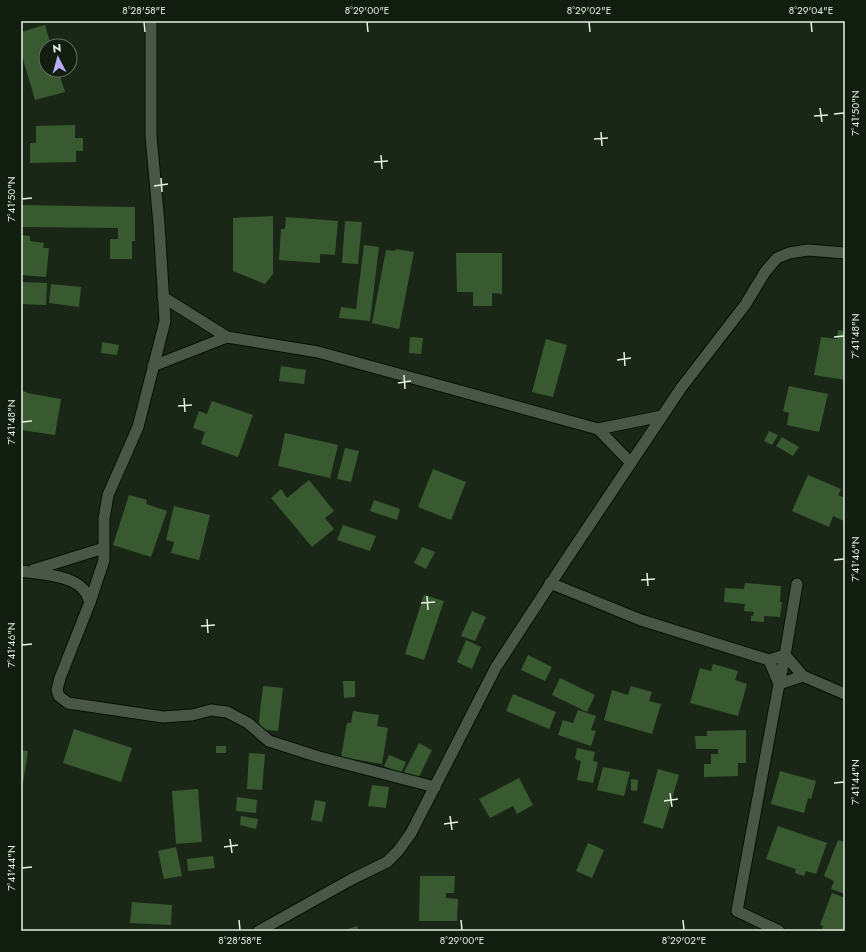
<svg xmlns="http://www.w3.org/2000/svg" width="866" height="952" viewBox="0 0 866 952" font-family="Jost,sans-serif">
  <rect width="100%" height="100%" fill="#1a2717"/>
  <g fill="#395a30">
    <path d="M 45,25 L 51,46 L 46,46 L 46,70 L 58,70 L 65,92 L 35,100 L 21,52 L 21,32 Z"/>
    <path d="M 75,125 L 75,138 L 83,138 L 83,151 L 76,151 L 76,162 L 30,163 L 30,143 L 36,143 L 36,126 Z"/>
    <path d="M 21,205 L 135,207 L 135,241 L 132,241 L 132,259 L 110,259 L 110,239 L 118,239 L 118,228 L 21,227 Z"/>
    <path d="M 273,216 L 273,274 L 265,284 L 233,271 L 233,218 Z"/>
    <path d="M 286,217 L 338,221 L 335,255 L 320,254 L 320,263 L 279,260 L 281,229 L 285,229 Z"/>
    <path d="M 345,221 L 362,222 L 358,264 L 342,263 Z"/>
    <path d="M 21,235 L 30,236 L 30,241 L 44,243 L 43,248 L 49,248 L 46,277 L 21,275 Z"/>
    <path d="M 364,245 L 379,247 L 370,321 L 339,318 L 341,307 L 356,309 Z"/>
    <path d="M 396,249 L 414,252 L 399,329 L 372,323 L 386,250 L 395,251 Z"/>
    <path d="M 456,253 L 502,253 L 502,294 L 492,293 L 492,306 L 473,306 L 473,292 L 457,292 Z"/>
    <path d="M 21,282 L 47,283 L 46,305 L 21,304 Z"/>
    <path d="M 51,284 L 81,287 L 79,307 L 49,303 Z"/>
    <path d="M 838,330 L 845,331 L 845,380 L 814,375 L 821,337 L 837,339 Z"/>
    <path d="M 410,337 L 423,338 L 421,354 L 409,353 Z"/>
    <path d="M 546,339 L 567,345 L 553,397 L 532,392 Z"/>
    <path d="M 102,342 L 119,345 L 117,355 L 101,353 Z"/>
    <path d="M 281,366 L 306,370 L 304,384 L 279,381 Z"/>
    <path d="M 789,386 L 828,394 L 819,432 L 787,425 L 789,413 L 783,411 Z"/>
    <path d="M 21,391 L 27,392 L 27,393 L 61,399 L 55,435 L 21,430 Z"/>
    <path d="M 212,401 L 253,415 L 238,457 L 201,444 L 205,432 L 193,428 L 199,411 L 207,414 Z"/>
    <path d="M 769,431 L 778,435 L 772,445 L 764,441 Z"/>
    <path d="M 285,433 L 338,445 L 330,478 L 278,466 Z"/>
    <path d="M 782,437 L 799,447 L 793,456 L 776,446 Z"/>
    <path d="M 345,448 L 359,451 L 351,482 L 337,479 Z"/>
    <path d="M 433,469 L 466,482 L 451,520 L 418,507 Z"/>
    <path d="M 808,475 L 841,489 L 838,495 L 845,498 L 845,519 L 844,521 L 833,516 L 829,527 L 792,511 Z"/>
    <path d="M 309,480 L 334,511 L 325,518 L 334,529 L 312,547 L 271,498 L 281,489 L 287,498 Z"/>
    <path d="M 129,495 L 147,500 L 146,504 L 167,511 L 151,557 L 113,545 Z"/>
    <path d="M 374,500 L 400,509 L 397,520 L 370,511 Z"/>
    <path d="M 174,506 L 210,515 L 199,560 L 171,553 L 174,542 L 166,540 Z"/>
    <path d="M 343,525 L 376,536 L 370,551 L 337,540 Z"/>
    <path d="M 422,547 L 435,552 L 426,569 L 414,563 Z"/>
    <path d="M 745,583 L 781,586 L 780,602 L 782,602 L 780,617 L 764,616 L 764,622 L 751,621 L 751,616 L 753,616 L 754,612 L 744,611 L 745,604 L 724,602 L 725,588 L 744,589 Z"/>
    <path d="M 424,595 L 444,601 L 424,660 L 405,654 Z"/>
    <path d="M 472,611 L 486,617 L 475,641 L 461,636 Z"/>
    <path d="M 466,640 L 481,647 L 472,669 L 457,662 Z"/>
    <path d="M 528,655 L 552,667 L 545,681 L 521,670 Z"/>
    <path d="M 713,664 L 738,671 L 735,680 L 747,684 L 738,716 L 690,703 L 700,668 L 711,671 Z"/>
    <path d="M 560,678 L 595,695 L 587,712 L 552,695 Z"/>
    <path d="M 343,681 L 355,681 L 355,697 L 344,698 Z"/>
    <path d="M 263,686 L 283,688 L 278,731 L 258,729 Z"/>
    <path d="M 631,686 L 652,692 L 649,701 L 661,704 L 652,734 L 604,720 L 612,690 L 628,695 Z"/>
    <path d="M 513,694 L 556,712 L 549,729 L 506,711 Z"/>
    <path d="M 578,710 L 596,716 L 591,730 L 596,731 L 591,746 L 558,735 L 563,720 L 573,723 Z"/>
    <path d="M 353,711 L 379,715 L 377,726 L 388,728 L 382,764 L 341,757 L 347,723 L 351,723 Z"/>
    <path d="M 74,729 L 132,748 L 121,782 L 63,763 Z"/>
    <path d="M 746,730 L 746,763 L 738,763 L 738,776 L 704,777 L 704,764 L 711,764 L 711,754 L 718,754 L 718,749 L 696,749 L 695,736 L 707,736 L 707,731 Z"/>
    <path d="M 419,743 L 432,750 L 417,781 L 403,774 Z"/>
    <rect x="216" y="746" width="10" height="7"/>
    <path d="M 577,748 L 595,752 L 593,761 L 598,762 L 593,783 L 577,780 L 581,761 L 575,759 Z"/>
    <path d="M 21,750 L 28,751 L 22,789 L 21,789 Z"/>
    <path d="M 249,753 L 265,754 L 262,790 L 247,789 Z"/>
    <path d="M 389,755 L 406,762 L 401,773 L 384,766 Z"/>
    <path d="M 603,767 L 630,772 L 624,796 L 597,790 Z"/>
    <path d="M 658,769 L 679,775 L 663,829 L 643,823 Z"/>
    <path d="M 780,771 L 816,781 L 811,799 L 808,798 L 804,813 L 771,804 Z"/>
    <path d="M 519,778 L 533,805 L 517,814 L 513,806 L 490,818 L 479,799 Z"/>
    <path d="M 631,779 L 638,780 L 637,791 L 631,790 Z"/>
    <path d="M 372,785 L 389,787 L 386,808 L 368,806 Z"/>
    <path d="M 198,789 L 202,842 L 176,844 L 172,791 Z"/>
    <path d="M 237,797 L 257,800 L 256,813 L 236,811 Z"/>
    <path d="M 315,800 L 326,802 L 322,822 L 311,820 Z"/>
    <path d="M 241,816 L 258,819 L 256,829 L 240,825 Z"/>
    <path d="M 778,826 L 827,843 L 816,874 L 806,871 L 804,876 L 795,873 L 796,869 L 766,859 Z"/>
    <path d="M 838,840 L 845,842 L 845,894 L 831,889 L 834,881 L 824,876 Z"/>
    <path d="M 588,843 L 604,850 L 592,878 L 576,871 Z"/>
    <path d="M 176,847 L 182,876 L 164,879 L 158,851 Z"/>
    <path d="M 213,856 L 215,868 L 188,871 L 187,859 Z"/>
    <path d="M 420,876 L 455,876 L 454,893 L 446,893 L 446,898 L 458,899 L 457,921 L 419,921 Z"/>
    <path d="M 832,893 L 845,898 L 845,931 L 821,931 L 823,926 L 820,925 Z"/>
    <path d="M 132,902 L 172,905 L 171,925 L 130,923 Z"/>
    <path d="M 357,926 L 359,931 L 342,931 Z"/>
  </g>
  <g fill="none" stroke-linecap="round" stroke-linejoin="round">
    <defs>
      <g id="minor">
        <path d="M 163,297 L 227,337 L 318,352 L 598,429 L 662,416"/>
        <path d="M 153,366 L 227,337"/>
        <path d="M 598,429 L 631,463"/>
        <path d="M 33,570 L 104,548"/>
        <path d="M 21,571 C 40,574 76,575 86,593 C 88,596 89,600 90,602 L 60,678 L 57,690 L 59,696 L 68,703 L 163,717 L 192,715 L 211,710 L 227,712 L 248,723 L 269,741 L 319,757 L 435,787"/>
        <path d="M 550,583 L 641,620 L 769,660 L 779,684 L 737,911 L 779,931"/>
        <path d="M 90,602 L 104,560 L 104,519 L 108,495 L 138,427 L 165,321 L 159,224 L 151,136 L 151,21"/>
        <path d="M 785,655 L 803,676 L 845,694"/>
        <path d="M 785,655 L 779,684 L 803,676"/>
        <path d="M 769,660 L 785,655 L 797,584"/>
        <path d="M 259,931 L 352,879 L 387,862 L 398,851 L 411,833 L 496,667 L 566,560 L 681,388 L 745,305 L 765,272 L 777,258 L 789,253 L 808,250 L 845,253"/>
      </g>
    </defs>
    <use href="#minor" stroke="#051003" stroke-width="13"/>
    <use href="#minor" stroke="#495846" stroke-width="11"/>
  </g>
  <path fill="none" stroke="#e6efe4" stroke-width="1.5" d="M 144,22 L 145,32M 367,22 L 368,32M 589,22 L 590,32M 811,22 L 812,32M 820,108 L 822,122M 834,114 L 844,113M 814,116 L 828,115M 601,132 L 602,146M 594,139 L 608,138M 381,155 L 382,169M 374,162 L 388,161M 161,178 L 162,192M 154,186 L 168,184M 22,199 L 32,198M 834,337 L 844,336M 624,352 L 625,366M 617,360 L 631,358M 404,375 L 405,389M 398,383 L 411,381M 184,398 L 185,412M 178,406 L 192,405M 22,422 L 32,421M 834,560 L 844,559M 647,573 L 648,586M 641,580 L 655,579M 427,596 L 428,610M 421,603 L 435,602M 207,619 L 208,633M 201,626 L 215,625M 22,645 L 32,644M 834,783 L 844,782M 670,793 L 672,807M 664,801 L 678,799M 450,816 L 452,830M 444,824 L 458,822M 230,839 L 232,853M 224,847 L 238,845M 22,868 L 32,867M 239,920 L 240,930M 461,920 L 462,930M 683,920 L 684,930"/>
  <rect width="866" height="952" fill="none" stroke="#111d0e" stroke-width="44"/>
  <g transform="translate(58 58) rotate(354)"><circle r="19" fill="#111d0e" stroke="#667164"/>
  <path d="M0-3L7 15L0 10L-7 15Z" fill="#b9abf7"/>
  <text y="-6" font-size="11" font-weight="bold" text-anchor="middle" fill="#e6efe4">N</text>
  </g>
  <rect x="22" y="22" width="822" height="908" fill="none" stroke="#e6efe4" stroke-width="1.5"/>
  <g font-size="10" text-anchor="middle" fill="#e6efe4">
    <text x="144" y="14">8°28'58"E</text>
    <text x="367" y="14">8°29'00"E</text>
    <text x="589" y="14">8°29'02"E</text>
    <text x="811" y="14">8°29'04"E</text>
    <text transform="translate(855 113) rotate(-90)" y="4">7°41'50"N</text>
    <text transform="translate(11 199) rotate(-90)" y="4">7°41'50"N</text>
    <text transform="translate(855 336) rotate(-90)" y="4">7°41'48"N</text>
    <text transform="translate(11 422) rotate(-90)" y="4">7°41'48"N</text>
    <text transform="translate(855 559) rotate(-90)" y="4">7°41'46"N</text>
    <text transform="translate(11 645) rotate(-90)" y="4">7°41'46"N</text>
    <text transform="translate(855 782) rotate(-90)" y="4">7°41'44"N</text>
    <text transform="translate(11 868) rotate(-90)" y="4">7°41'44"N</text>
    <text x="240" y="944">8°28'58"E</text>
    <text x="462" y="944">8°29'00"E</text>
    <text x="684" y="944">8°29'02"E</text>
  </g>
</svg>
